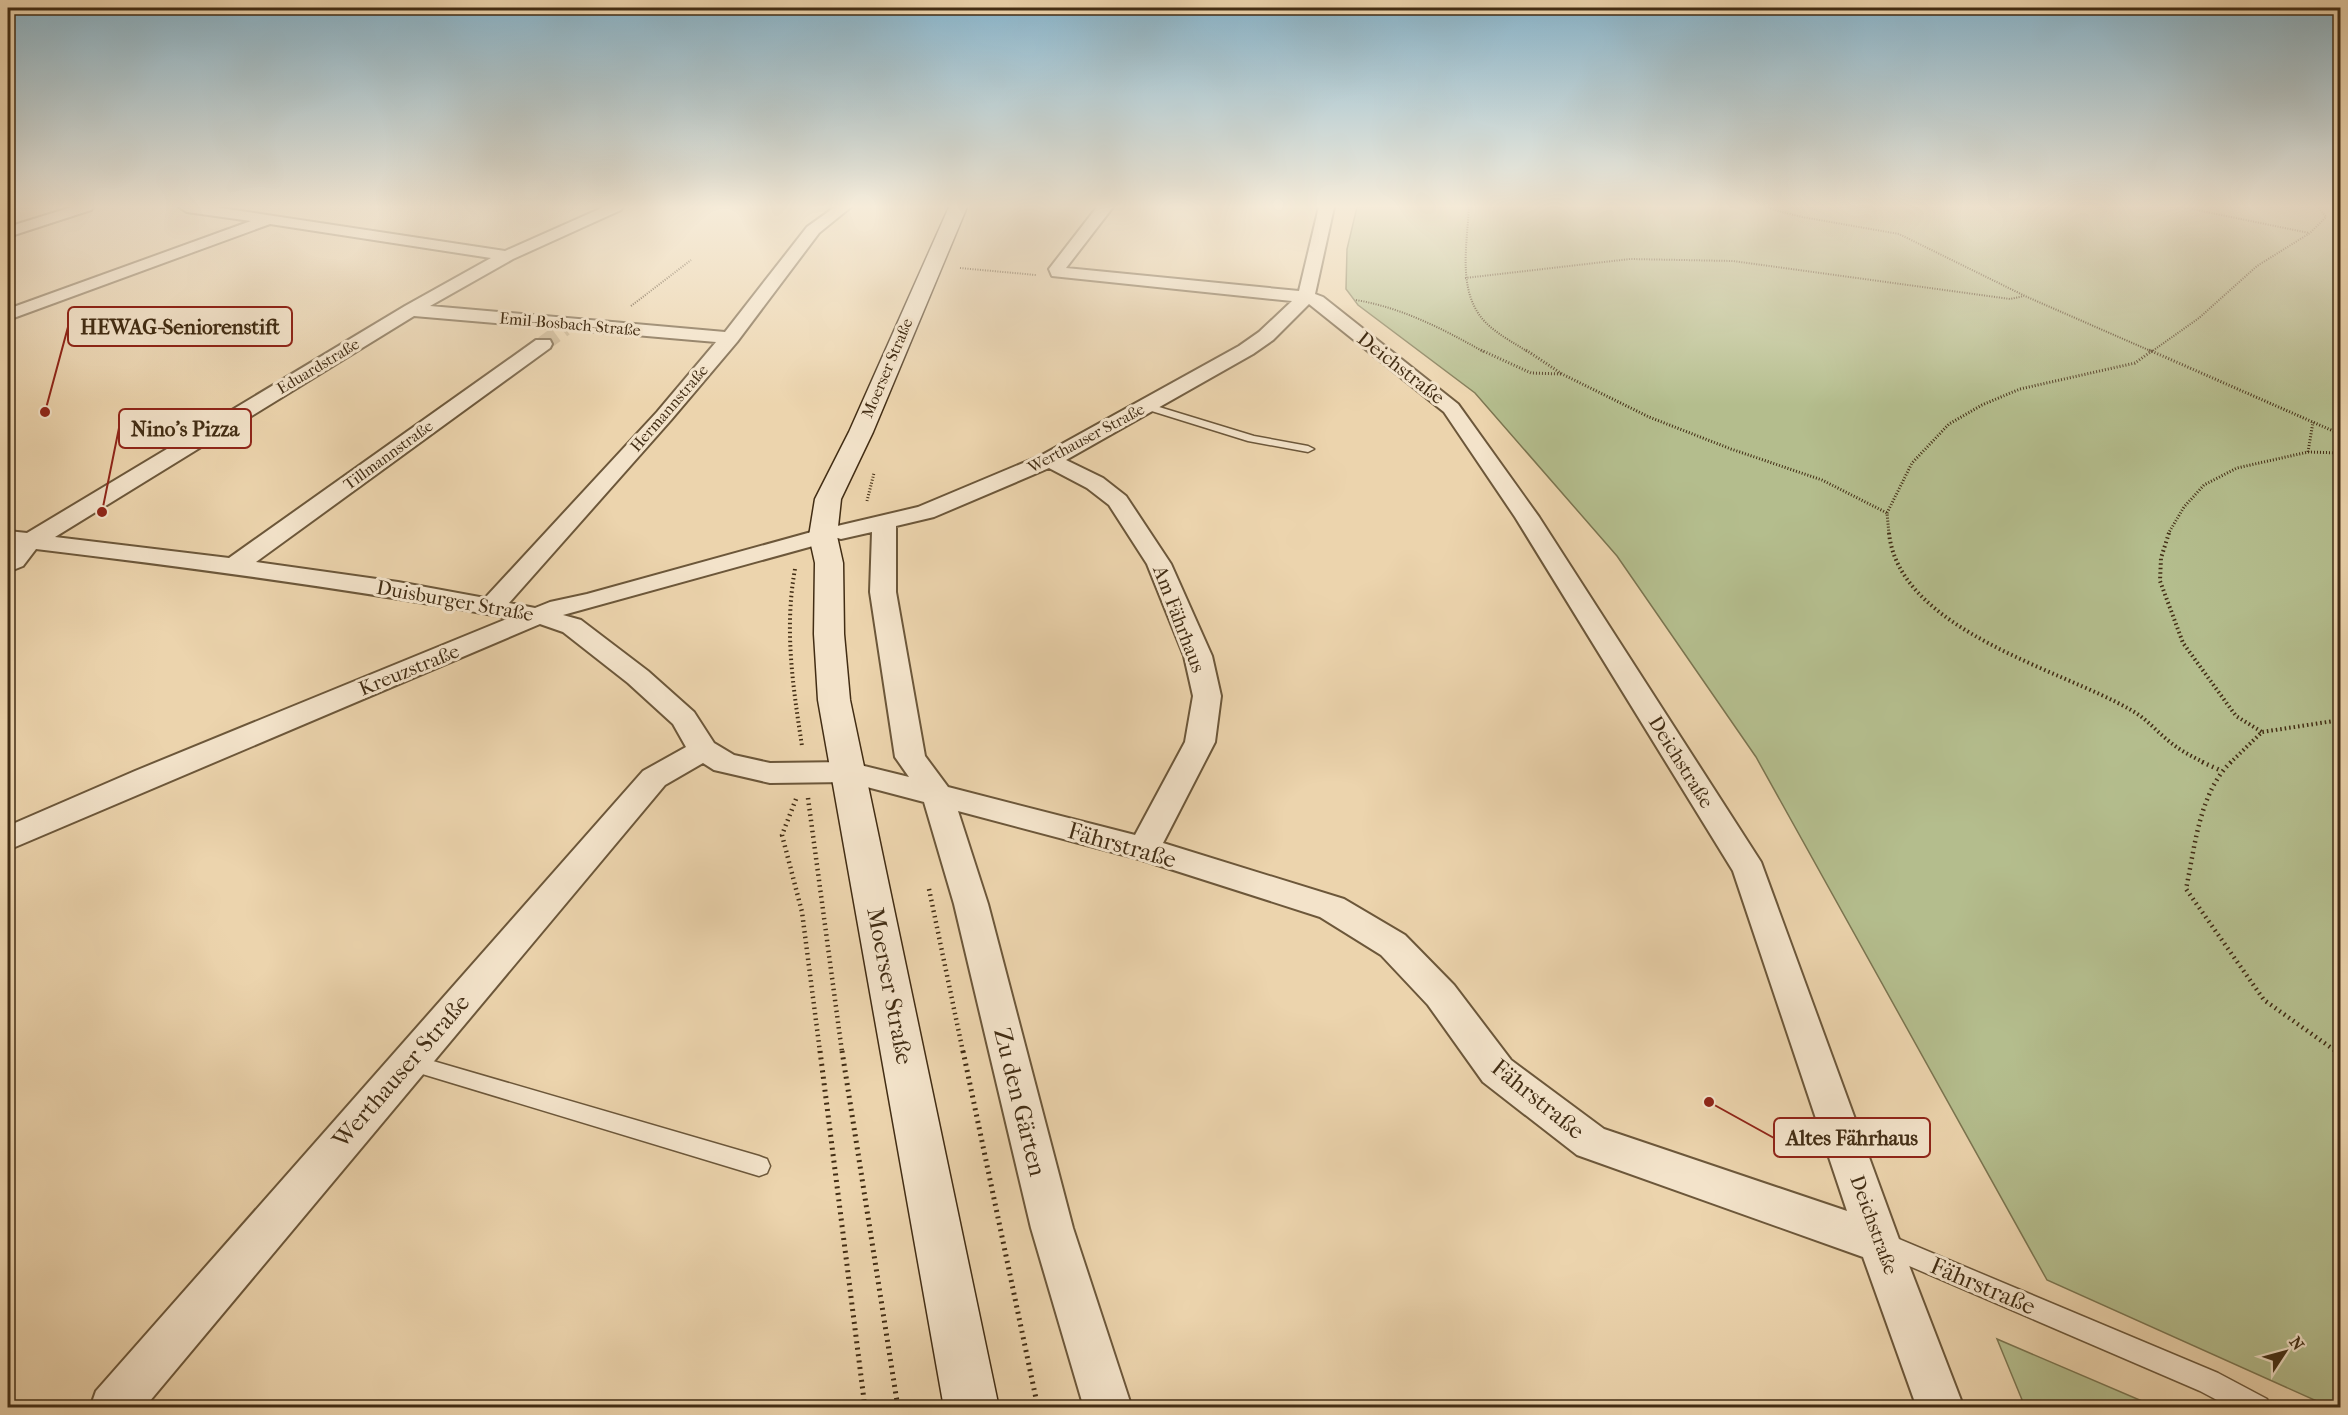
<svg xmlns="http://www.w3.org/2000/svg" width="2348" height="1415" viewBox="0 0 2348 1415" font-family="'IM FELL French Canon',serif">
  <rect width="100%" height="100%" fill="#ecd4ad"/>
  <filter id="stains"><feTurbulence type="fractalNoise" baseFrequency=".00333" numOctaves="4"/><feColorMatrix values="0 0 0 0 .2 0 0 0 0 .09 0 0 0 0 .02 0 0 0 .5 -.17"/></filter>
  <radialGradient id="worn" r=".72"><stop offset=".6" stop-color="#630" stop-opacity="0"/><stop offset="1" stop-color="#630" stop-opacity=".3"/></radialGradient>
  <g fill="#b4bd8d" stroke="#7b7550" stroke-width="1.5">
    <path d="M 1357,207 L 2340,207 L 2340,1407 L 2330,1407 L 2047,1280 L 1756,757 L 1617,556 L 1475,393 L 1358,305 L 1346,289 L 1347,249 Z"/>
    <path d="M 1997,1339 L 2156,1407 L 2025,1407 Z"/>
  </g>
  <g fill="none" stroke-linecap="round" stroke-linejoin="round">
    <path stroke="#cab38e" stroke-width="16" stroke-dasharray="16 8" stroke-linecap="butt" d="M 543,344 L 565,328"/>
    <defs>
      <g id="lane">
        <path d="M 1146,403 L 1254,436 L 1308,446 L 1314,449 L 1308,452 L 1248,441 L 1142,408 L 1141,406 Z"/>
        <path d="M 409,1054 L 759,1156 L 767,1159 L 770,1166 L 767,1173 L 759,1176 L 409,1070 L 402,1068 L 399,1062 L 402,1056 Z"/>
        <path d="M 1887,1234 L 2218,1373 L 2267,1399 L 2270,1408 L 2232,1408 L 2200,1391 L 1879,1253 L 1876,1245 L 1879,1237 Z"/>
      </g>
      <g id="street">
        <path d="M 72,207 L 94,207 L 91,210 L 8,237 L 8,227 Z"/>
        <path d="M 179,207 L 214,207 L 505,251 L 604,207 L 623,207 L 621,210 L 513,259 L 430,306 L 725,332 L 807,227 L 835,207 L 851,207 L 819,233 L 737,342 L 671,420 L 509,603 L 535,608 L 550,602 L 587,594 L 815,531 L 823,529 L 830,531 L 833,527 L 918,507 L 1042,455 L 1239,346 L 1259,332 L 1292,301 L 1052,276 L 1049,269 L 1097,207 L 1113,207 L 1066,268 L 1299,291 L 1319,207 L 1334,207 L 1315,294 L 1323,297 L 1458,404 L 1539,517 L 1761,862 L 1900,1242 L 1964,1408 L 1917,1408 L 1863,1257 L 1577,1155 L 1483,1082 L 1428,1005 L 1381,955 L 1320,917 L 1139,859 L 958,811 L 988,904 L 1073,1228 L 1132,1408 L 1084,1408 L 1031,1228 L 954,904 L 924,802 L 848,782 L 770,783 L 714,770 L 703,763 L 665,785 L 144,1408 L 90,1408 L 96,1391 L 643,771 L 686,747 L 673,724 L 628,683 L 563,632 L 540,624 L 8,850 L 8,826 L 135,771 L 509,618 C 353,589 194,568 36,549 L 23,566 L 8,572 L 8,553 L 13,546 L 8,545 L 8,531 L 27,533 L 405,306 L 491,258 L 270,224 L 8,320 L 8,309 L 251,221 L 187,212 ZM 1309,304 L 1444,412 L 1515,517 L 1733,871 L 1847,1211 L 1604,1129 L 1511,1060 L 1454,985 L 1405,935 L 1344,899 L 1163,843 L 1215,742 L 1221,696 L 1212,656 L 1171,564 L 1126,496 L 1103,478 L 1066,460 L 1253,354 L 1273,340 ZM 414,316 L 716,342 L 657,412 L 485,598 L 398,582 L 256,562 L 550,348 L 552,344 L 550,340 L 536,340 L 229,558 L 55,537 ZM 1049,468 L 1087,488 L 1109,505 L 1147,564 L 1184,656 L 1193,696 L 1185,742 L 1135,835 L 948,787 L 925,756 L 896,592 L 896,526 L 934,517 ZM 872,532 L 870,592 L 895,757 L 909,777 L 848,762 L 770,763 L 734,755 L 714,743 L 694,712 L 648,671 L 581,620 L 563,615 L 831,541 L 834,537 L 841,539 Z"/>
      </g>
      <path id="secondary" d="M 949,207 L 967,207 L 873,432 L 841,499 L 837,536 L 843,563 L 844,634 L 850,700 L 999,1408 L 944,1408 L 818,700 L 814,634 L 815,563 L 809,536 L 815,499 L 849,432 Z"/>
    </defs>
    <use href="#lane" stroke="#6c573a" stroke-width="3"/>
    <use href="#street" stroke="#6c573a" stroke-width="4"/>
    <use href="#secondary" stroke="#422d14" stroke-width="3"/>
    <g stroke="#422d14" stroke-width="2" stroke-dasharray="1 1.5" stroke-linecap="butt">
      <path d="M 1469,207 C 1467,248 1455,300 1493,329 C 1504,338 1516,344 1528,352"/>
      <path d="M 1763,207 L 1802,217 L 1899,234 L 2025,296 L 2153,352"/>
      <path d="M 2182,207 L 2309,233"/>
      <path d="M 960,268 L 1036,275"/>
      <path d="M 1465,278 L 1630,259 L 1733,261 L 2010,299 L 2024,296"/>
      <path d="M 1356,300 C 1403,308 1443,329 1484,352"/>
      <path d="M 631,306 L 691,260"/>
      <path d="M 2151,352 L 2199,318 L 2257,266 L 2310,233 L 2326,217 L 2318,207"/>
    </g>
    <g stroke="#422d14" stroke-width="3" stroke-dasharray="1 2" stroke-linecap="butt">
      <path d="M 1481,350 L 1531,373 L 1561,374"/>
      <path d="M 1526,350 L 1562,374 L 1649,417 L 1731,449 L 1822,480 L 1887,513 L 1889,534"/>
      <path d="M 2149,350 L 2340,434"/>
      <path d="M 2308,452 L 2313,422"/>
      <path d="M 867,501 L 874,473"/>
      <path d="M 1887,513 L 1912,463 L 1949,424 L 1982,405 L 2020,389 L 2135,363 L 2153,350"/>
      <path d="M 2168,534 L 2184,507 L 2204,485 L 2237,468 L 2308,452 L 2340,453"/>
    </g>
    <g stroke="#422d14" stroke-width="4" stroke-dasharray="1.5 3" stroke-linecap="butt">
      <path d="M 1889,533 C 1899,630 2060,669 2131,710 C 2146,718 2157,732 2170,742 C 2181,751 2193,757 2205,763"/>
      <path d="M 2169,533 L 2161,558 L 2160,581 L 2183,643 L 2236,716 L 2262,732"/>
      <path d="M 795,569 C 784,629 793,687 802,746"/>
      <path d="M 2230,763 L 2262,732 L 2340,720"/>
    </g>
    <g stroke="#422d14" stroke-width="4.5" stroke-dasharray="1.5 4" stroke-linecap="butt">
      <path d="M 2202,762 L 2222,771"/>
      <path d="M 2231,762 C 2199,793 2195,847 2186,889 L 2264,1000 L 2337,1052"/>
      <path d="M 808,798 L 842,1052"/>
      <path d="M 796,799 L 782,835 L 802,912 L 820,1052"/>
      <path d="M 929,889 L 963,1052"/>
    </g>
    <g stroke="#422d14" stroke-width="5" stroke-dasharray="2 4.5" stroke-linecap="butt">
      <path d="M 820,1051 L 865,1408"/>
      <path d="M 842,1051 L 898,1408"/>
      <path d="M 963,1051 L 1038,1408"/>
      <path d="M 2335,1051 L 2340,1054"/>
    </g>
    <use href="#lane" fill="#f3e3ca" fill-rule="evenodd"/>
    <use href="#street" fill="#f3e3ca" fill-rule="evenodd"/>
    <use href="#secondary" fill="#f3e3ca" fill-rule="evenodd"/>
  </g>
  <linearGradient id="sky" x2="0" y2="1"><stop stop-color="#88b6ce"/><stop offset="0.51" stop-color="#f6ecda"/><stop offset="1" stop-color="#f6ecda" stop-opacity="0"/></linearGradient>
  <rect width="2348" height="405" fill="url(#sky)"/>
  <g text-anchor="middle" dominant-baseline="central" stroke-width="6" stroke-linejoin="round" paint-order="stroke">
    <g font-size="16" fill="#422d14" stroke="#f3e3ca">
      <text transform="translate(570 324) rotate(5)">Emil-Bosbach-Straße</text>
      <text transform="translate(318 366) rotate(-31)">Eduardstraße</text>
      <text transform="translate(887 368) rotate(-67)">Moerser Straße</text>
      <text transform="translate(669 408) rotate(-49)">Hermannstraße</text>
      <text transform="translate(1086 438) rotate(-28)">Werthauser Straße</text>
      <text transform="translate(388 455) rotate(-36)">Tillmannstraße</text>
    </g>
    <g font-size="20" fill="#422d14" stroke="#f3e3ca">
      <text transform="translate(1401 368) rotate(38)">Deichstraße</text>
      <text transform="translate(455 601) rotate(10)">Duisburger Straße</text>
      <text transform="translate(1179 619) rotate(69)">Am Fährhaus</text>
      <text transform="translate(409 670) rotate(-22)">Kreuzstraße</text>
      <text transform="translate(1681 762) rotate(58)">Deichstraße</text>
      <text transform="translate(1874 1225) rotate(70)">Deichstraße</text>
    </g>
    <g font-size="24" fill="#422d14" stroke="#f3e3ca">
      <text transform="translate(1122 845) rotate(16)">Fährstraße</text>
      <text transform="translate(890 986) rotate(79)">Moerser Straße</text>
      <text transform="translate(401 1071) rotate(-49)">Werthauser Straße</text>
      <text transform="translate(1538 1099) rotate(39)">Fährstraße</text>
      <text transform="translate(1020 1102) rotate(76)">Zu den Gärten</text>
      <text transform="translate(1983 1286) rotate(23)">Fährstraße</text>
    </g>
  </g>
  <path fill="none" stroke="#8f2418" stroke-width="2" d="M45 412L68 327M102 512L119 428M1709 1102L1774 1138"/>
  <g fill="#8f2418" stroke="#f3e3ca" stroke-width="2">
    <circle cx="45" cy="412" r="6"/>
    <circle cx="102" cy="512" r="6"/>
    <circle cx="1709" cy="1102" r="6"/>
  </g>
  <g fill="#f3e3ca" stroke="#8f2418" stroke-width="2">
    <rect x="68" y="307" width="224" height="39" rx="6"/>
    <rect x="119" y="409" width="132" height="39" rx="6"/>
    <rect x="1774" y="1118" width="156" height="39" rx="6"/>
  </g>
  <g font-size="21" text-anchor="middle" font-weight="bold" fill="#422d14">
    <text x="180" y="334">HEWAG-Seniorenstift</text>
    <text x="185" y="436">Nino's Pizza</text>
    <text x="1852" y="1145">Altes Fährhaus</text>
  </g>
  <rect width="2348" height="1415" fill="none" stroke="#ecd4ad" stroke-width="30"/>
  <rect x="9" y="9" width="2330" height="1397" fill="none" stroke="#422d14" stroke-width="3"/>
  <rect x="15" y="15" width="2318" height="1385" fill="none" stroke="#422d14" stroke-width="1.5"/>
  <g transform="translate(2285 1352) rotate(54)" stroke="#f3e3ca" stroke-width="4.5" paint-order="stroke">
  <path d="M0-4.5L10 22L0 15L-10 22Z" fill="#422d14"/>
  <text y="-9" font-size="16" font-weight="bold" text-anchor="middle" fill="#422d14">N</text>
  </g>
  <rect width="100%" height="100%" filter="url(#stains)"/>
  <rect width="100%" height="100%" fill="url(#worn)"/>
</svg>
